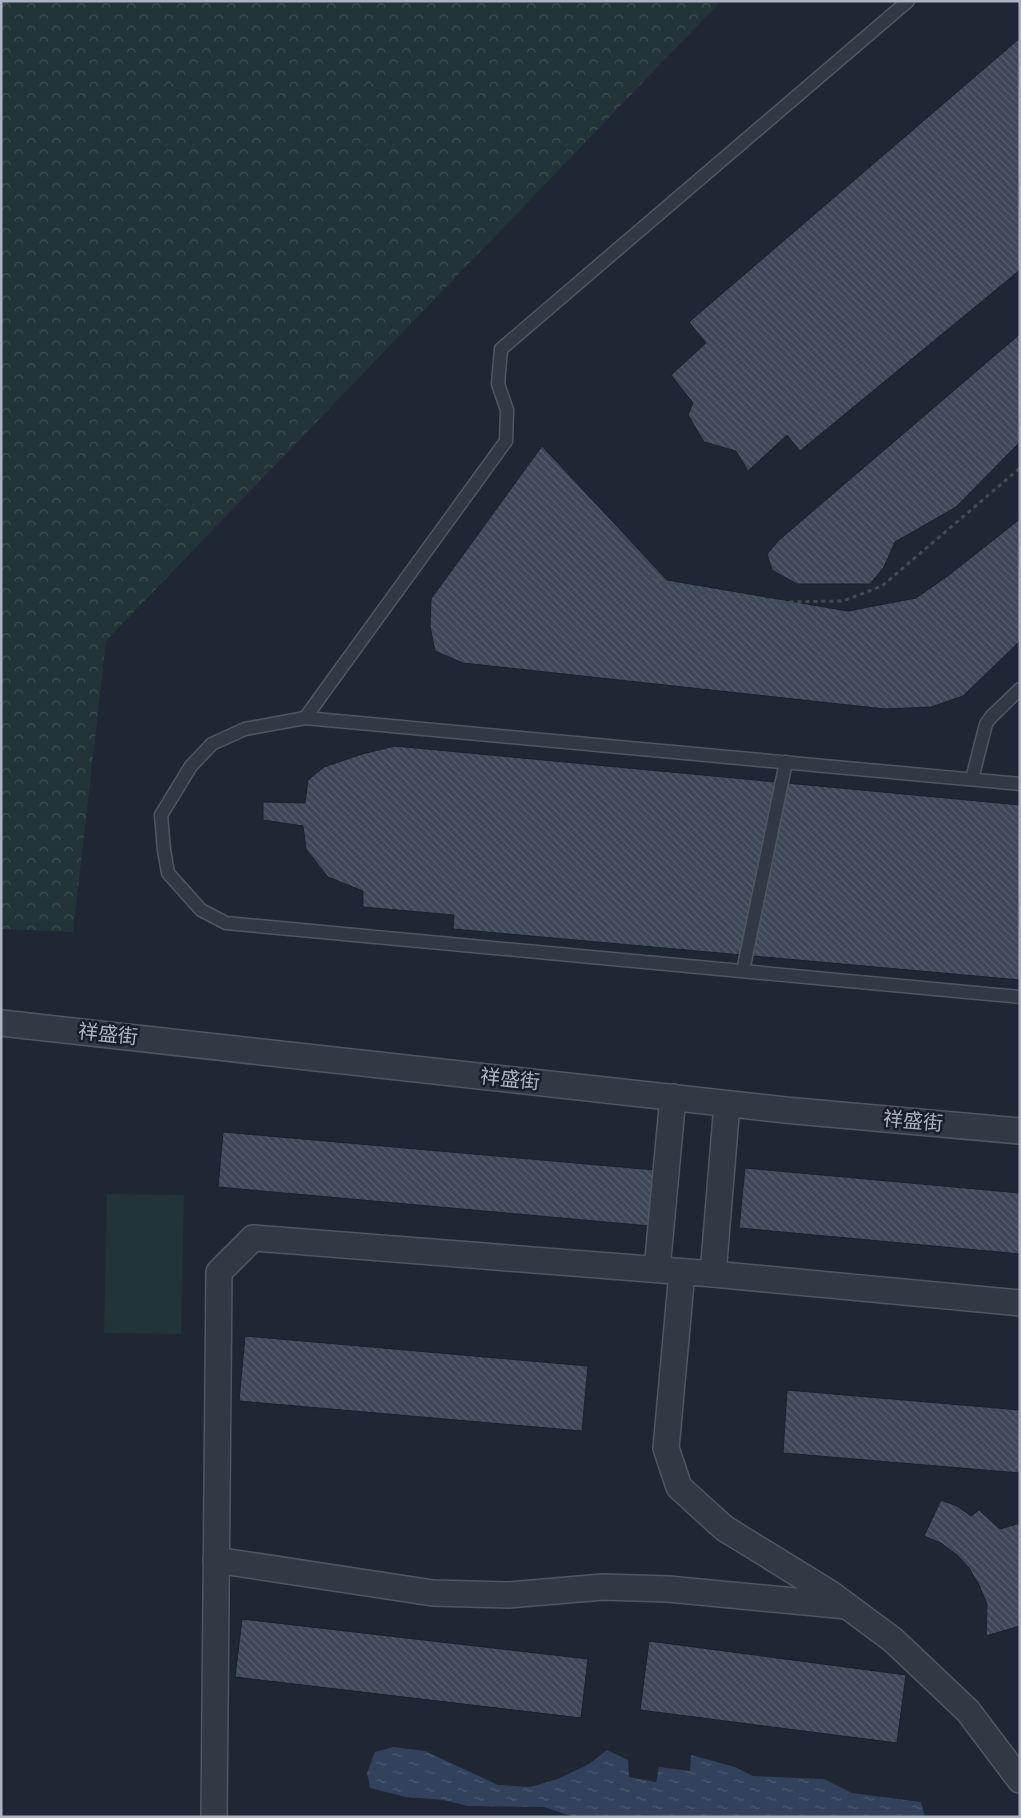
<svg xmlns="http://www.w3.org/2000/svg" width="1021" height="1818" viewBox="0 0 1021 1818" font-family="'Alegreya Sans','Noto Sans SC',sans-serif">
  <defs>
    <pattern id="park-crowns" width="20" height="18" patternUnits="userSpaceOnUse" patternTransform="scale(1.25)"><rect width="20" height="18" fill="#223437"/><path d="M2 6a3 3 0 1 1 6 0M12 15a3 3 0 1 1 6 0" fill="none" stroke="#3f4f52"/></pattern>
    <pattern id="water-ripples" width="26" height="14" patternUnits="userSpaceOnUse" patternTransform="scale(1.25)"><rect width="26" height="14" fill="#32415c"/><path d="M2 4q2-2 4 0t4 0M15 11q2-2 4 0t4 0" fill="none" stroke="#4d5a72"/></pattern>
    <pattern id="building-back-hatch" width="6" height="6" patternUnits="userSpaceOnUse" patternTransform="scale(1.25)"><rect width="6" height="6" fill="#3d4758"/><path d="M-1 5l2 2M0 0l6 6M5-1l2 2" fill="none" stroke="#565f6e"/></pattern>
  </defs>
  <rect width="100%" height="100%" fill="#1f2735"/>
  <path fill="url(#park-crowns)" d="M 1,1 L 721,1 L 106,641 L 73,932 L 1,929 Z"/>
  <path fill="#223437" d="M 107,1194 L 184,1195 L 181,1334 L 104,1333 Z"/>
  <path fill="url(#water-ripples)" d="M 393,1747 L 425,1751 L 498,1785 L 530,1787 L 558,1779 L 589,1764 L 607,1750 L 628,1760 L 629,1777 L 656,1782 L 659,1767 L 690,1771 L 691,1755 L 735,1767 L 753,1776 L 824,1779 L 852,1793 L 921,1802 L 925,1817 L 574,1817 L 544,1807 L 468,1806 L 444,1800 L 406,1797 L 370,1788 L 367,1773 L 375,1752 Z"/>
  <g fill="url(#building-back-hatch)" stroke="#1a202c">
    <path d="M 1020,38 L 1020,270 L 800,451 L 787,435 L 748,471 L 736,451 L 704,442 L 688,415 L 693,403 L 671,375 L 706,343 L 689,322 Z"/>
    <path d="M 1020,334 L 1020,442 L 956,507 L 895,542 L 884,567 L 870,584 L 797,584 L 772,570 L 767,554 L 779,540 Z"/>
    <path d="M 542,446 L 667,580 L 848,611 L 916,598 L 949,575 L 1020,519 L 1020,641 L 963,696 L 931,707 L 885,709 L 463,663 L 435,651 L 430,626 L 431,599 Z"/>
    <path d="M 395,746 L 1020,805 L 1020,980 L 453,929 L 454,915 L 363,907 L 363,891 L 328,877 L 306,849 L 303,826 L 263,820 L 263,802 L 305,803 L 308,780 L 324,767 L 362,754 Z"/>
    <path d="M 223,1132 L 655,1170 L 650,1226 L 218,1187 Z"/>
    <path d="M 745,1168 L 1020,1193 L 1020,1254 L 739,1228 Z"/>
    <path d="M 245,1336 L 588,1366 L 582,1431 L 239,1401 Z"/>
    <path d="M 787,1390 L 1020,1410 L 1020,1473 L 783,1453 Z"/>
    <path d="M 941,1500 L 957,1506 L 971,1516 L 979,1510 L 1000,1529 L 1020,1523 L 1020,1626 L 986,1636 L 987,1604 L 979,1585 L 969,1568 L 957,1555 L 941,1543 L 924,1536 Z"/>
    <path d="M 242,1619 L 588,1659 L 581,1718 L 235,1677 Z"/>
    <path d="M 649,1641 L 906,1675 L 897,1743 L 640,1710 Z"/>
  </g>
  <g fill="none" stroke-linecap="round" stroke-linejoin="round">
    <defs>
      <g id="service">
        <path d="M 305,718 L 506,441 L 507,410 L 498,384 L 501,349 L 908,1"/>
        <path d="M 972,779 L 986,724 L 991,717 L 1020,689"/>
        <path d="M 1020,784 L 305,718 L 245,729 L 212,744 L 191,766 L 161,815 L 164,850 L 168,873 L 201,910 L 226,923 L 1020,997"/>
        <path d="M 743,971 L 786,762"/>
      </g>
      <g id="minor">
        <path d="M 1,1023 L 785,1110 L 1020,1131"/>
        <path d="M 657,1269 L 673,1097"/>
        <path d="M 682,1272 L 666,1448 L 679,1487 L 724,1528 L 831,1594 L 893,1640 L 968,1711 L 1020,1780"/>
        <path d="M 713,1274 L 727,1104"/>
        <path d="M 216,1560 L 433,1593 L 508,1595 L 603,1587 L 668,1589 L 847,1606"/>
        <path d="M 214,1817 L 219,1272 L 253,1238 L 713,1274 L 1020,1303"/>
      </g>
    </defs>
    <use href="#service" stroke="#505664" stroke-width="15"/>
    <use href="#minor" stroke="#505664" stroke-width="28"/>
    <path stroke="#3e5053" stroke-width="3" stroke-dasharray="4 4" stroke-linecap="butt" d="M 636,566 L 653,578 L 684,588 L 721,596 L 784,602 L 843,601 L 882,586 L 1020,468"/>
    <use href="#service" stroke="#323945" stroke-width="12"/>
    <use href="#minor" stroke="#323945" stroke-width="25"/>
  </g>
  <g text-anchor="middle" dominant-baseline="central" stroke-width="5" stroke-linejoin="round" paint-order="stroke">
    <g font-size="20" fill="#acb3c3" stroke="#181e2a">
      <text transform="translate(108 1035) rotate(6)">祥盛街</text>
      <text transform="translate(510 1080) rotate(6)">祥盛街</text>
      <text transform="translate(913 1122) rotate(5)">祥盛街</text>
    </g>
  </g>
  <rect width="1021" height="1818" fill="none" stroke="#acb3c3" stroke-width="5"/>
</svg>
